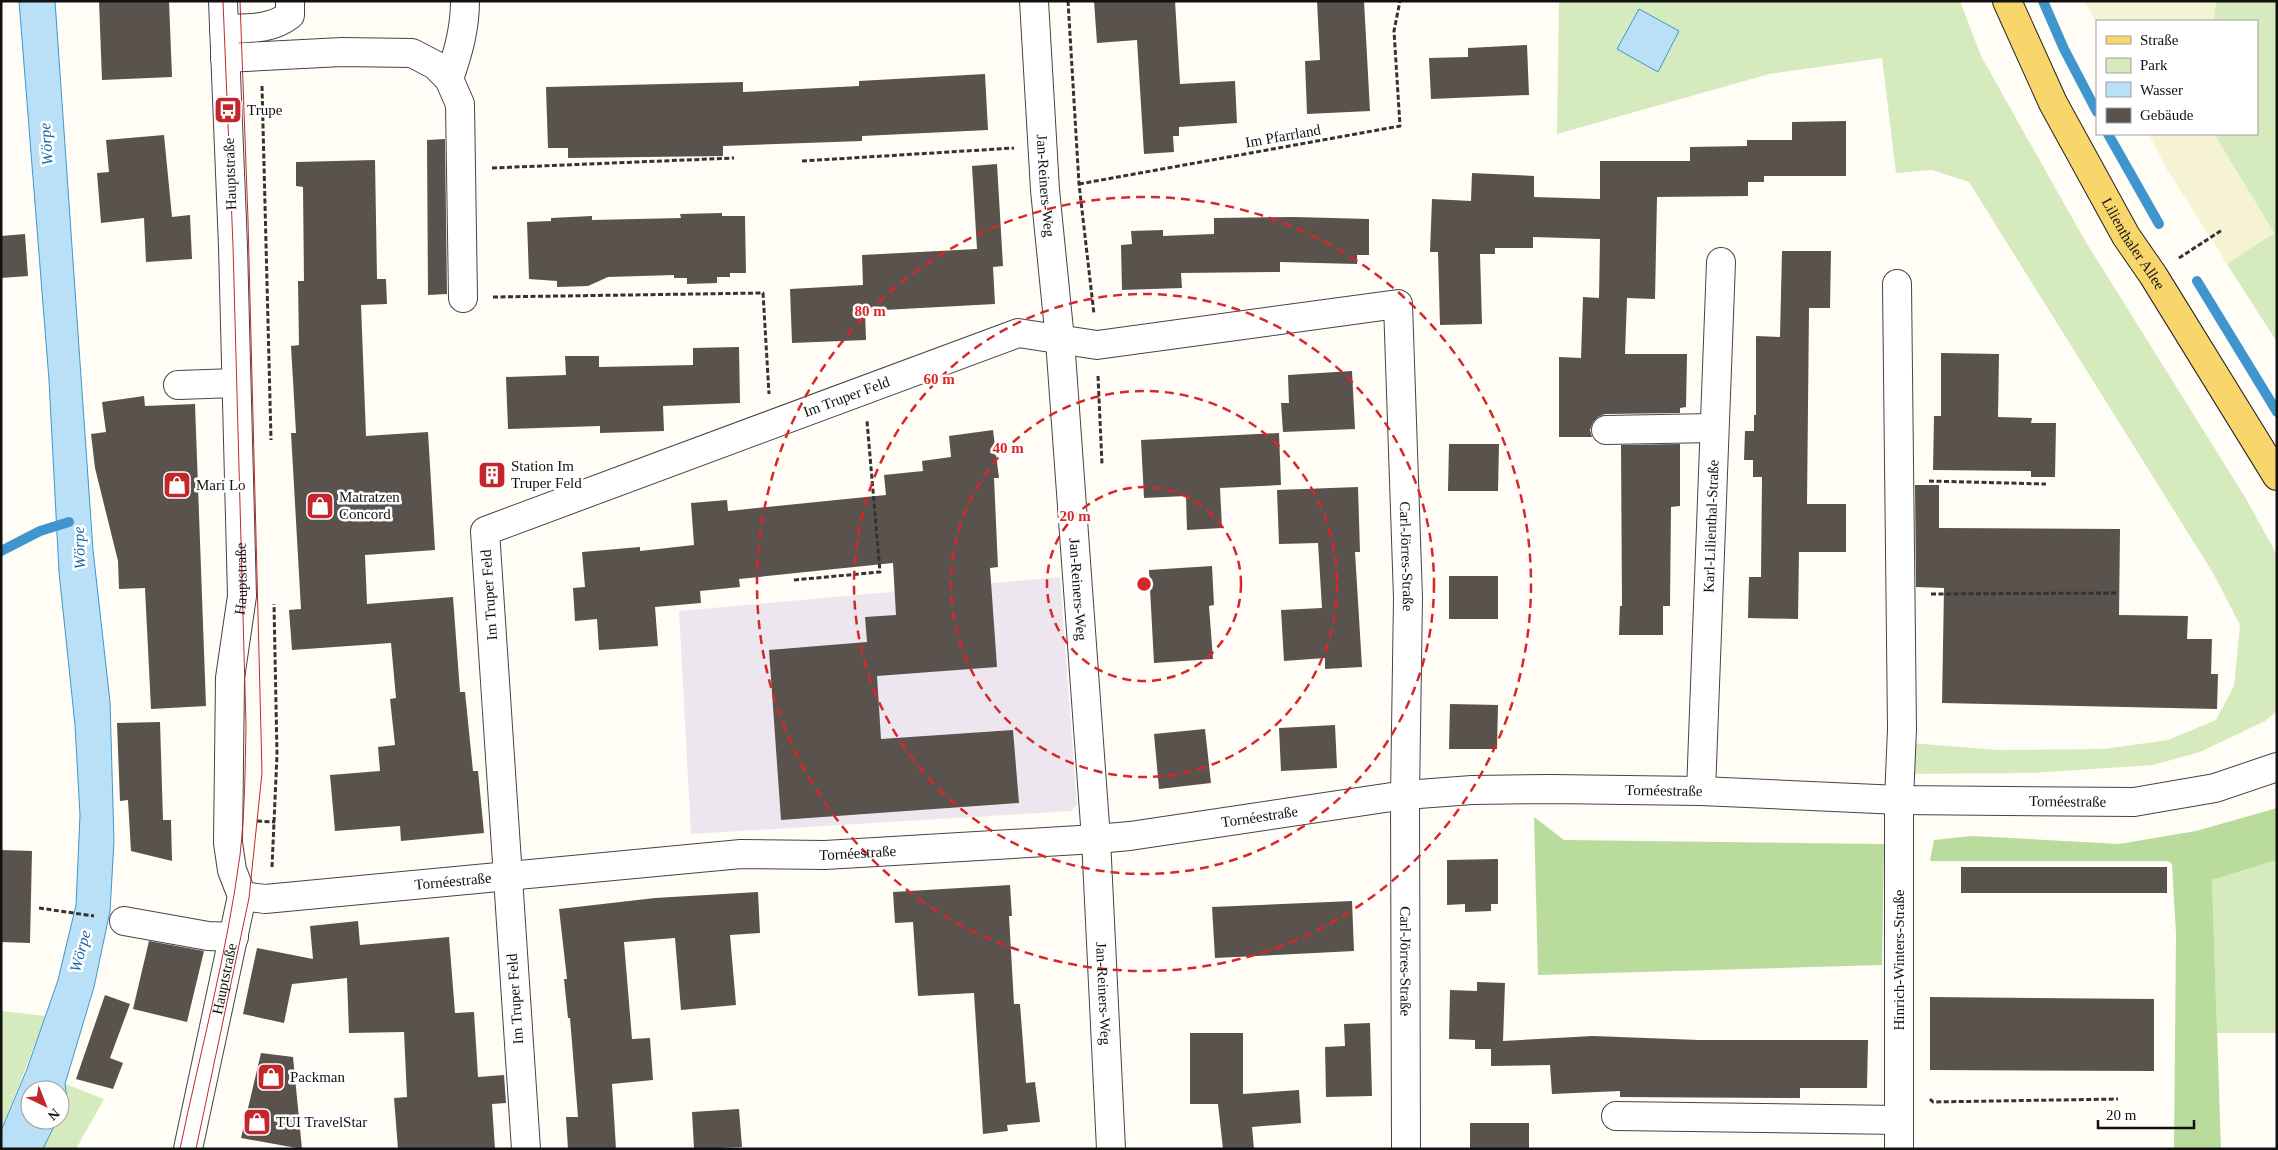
<svg xmlns="http://www.w3.org/2000/svg" width="2278" height="1150" viewBox="0 0 2278 1150" font-family="'Times New Roman',serif">
  <rect width="100%" height="100%" fill="#fffdf5"/>
  <path fill="#eee6ef" d="M 1060,577 L 1077,805 L 1071,811 L 691,834 L 679,611 Z"/>
  <g fill="#f6f3d4">
    <path d="M 2085,1 L 2216,1 L 2214,21 L 2097,21 L 2097,25 Z"/>
    <path d="M 2149,134 L 2214,134 L 2274,234 L 2227,264 L 2166,168 Z"/>
  </g>
  <g fill="#d5ebbd">
    <path d="M 1559,1 L 1960,1 L 1981,56 L 2084,239 L 2245,497 L 2277,555 L 2277,711 L 2265,721 L 2200,752 L 2153,765 L 2032,773 L 1893,774 L 1898,742 L 1998,750 L 2104,749 L 2168,740 L 2216,720 L 2234,686 L 2240,625 L 2213,573 L 1969,182 L 1932,170 L 1896,173 L 1882,58 L 1769,74 L 1557,134 Z"/>
    <path d="M 2216,1 L 2277,1 L 2277,342 L 2227,264 L 2274,233 L 2214,134 L 2257,134 L 2257,21 L 2214,21 Z"/>
    <path d="M 2277,860 L 2277,1033 L 2217,1033 L 2212,880 Z"/>
    <path d="M 1,1011 L 46,1016 L 1,1131 Z"/>
    <path d="M 65,1084 L 104,1099 L 76,1149 L 43,1149 L 57,1120 L 60,1120 C 60,1105 70,1101 65,1084 Z"/>
  </g>
  <g fill="#b9dc9c">
    <path d="M 2277,808 L 2277,860 L 2212,880 L 2221,1149 L 2174,1149 L 2176,934 L 2172,864 L 2168,861 L 1930,861 L 1934,840 L 1972,836 L 2119,844 L 2196,831 Z"/>
    <path d="M 1534,817 L 1564,840 L 1884,844 L 1882,965 L 1538,975 Z"/>
  </g>
  <g fill="#b9e0f7" stroke="#3f96cf">
    <path d="M 19,1 L 55,1 L 93,550 L 110,702 L 114,841 L 110,911 L 94,987 L 65,1084 L 67,1099 L 60,1114 L 60,1090 L 30,1090 L 30,1120 L 57,1120 L 43,1149 L 1,1149 L 1,1131 L 27,1069 L 58,980 L 76,905 L 80,815 L 75,725 L 59,572 L 49,380 Z"/>
    <path d="M 1639,9 L 1679,31 L 1658,72 L 1617,49 Z"/>
  </g>
  <g fill="none" stroke-linecap="round" stroke-linejoin="round">
    <g stroke="#3f96cf" stroke-width="10">
      <path d="M 2043,1 L 2064,49 L 2097,112"/>
      <path d="M 2108,134 L 2159,224"/>
      <path d="M 2197,281 L 2277,412"/>
      <path d="M 1,551 L 40,531 L 69,522"/>
    </g>
  </g>
  <g fill="#5a524d">
    <path d="M 99,1 L 169,1 L 172,77 L 102,80 Z"/>
    <path d="M 1094,1 L 1175,1 L 1180,84 L 1235,81 L 1237,123 L 1179,127 L 1179,136 L 1173,136 L 1174,152 L 1144,154 L 1137,40 L 1097,43 Z"/>
    <path d="M 1317,1 L 1364,1 L 1370,111 L 1307,114 L 1305,61 L 1320,60 Z"/>
    <path d="M 1527,45 L 1529,95 L 1431,99 L 1429,58 L 1468,57 L 1468,48 Z"/>
    <path d="M 985,74 L 988,130 L 862,136 L 862,141 L 723,146 L 723,156 L 568,158 L 568,148 L 548,148 L 546,87 L 743,82 L 743,92 L 859,86 L 859,81 Z"/>
    <path d="M 1846,121 L 1846,176 L 1764,176 L 1764,182 L 1748,182 L 1748,196 L 1657,197 L 1655,299 L 1627,298 L 1625,354 L 1687,354 L 1686,407 L 1680,408 L 1680,413 L 1605,414 L 1598,417 L 1593,422 L 1590,430 L 1592,437 L 1559,437 L 1559,357 L 1581,358 L 1583,297 L 1599,298 L 1600,239 L 1533,237 L 1533,248 L 1495,248 L 1495,254 L 1480,254 L 1482,324 L 1440,325 L 1438,252 L 1430,252 L 1432,199 L 1471,201 L 1472,173 L 1534,176 L 1534,197 L 1600,199 L 1600,161 L 1690,161 L 1690,147 L 1747,146 L 1747,140 L 1792,140 L 1792,122 Z"/>
    <path d="M 164,135 L 172,217 L 190,215 L 192,259 L 146,262 L 144,218 L 101,223 L 97,173 L 109,172 L 106,140 Z"/>
    <path d="M 445,139 L 447,294 L 428,295 L 427,140 Z"/>
    <path d="M 375,160 L 377,279 L 386,279 L 387,304 L 361,305 L 366,436 L 428,432 L 435,550 L 365,555 L 367,604 L 453,597 L 460,692 L 465,692 L 473,771 L 478,771 L 484,833 L 401,841 L 400,826 L 335,831 L 330,775 L 380,771 L 378,747 L 395,745 L 390,699 L 396,698 L 391,643 L 292,650 L 289,610 L 301,609 L 291,433 L 296,433 L 291,346 L 299,345 L 298,281 L 304,281 L 303,187 L 296,186 L 296,162 Z"/>
    <path d="M 997,164 L 1003,266 L 993,267 L 995,304 L 865,311 L 866,340 L 792,343 L 790,289 L 863,285 L 862,255 L 977,249 L 972,166 Z"/>
    <path d="M 722,213 L 722,216 L 745,216 L 746,273 L 730,273 L 730,277 L 717,277 L 717,283 L 687,284 L 687,278 L 674,278 L 674,275 L 608,277 L 588,286 L 557,287 L 557,281 L 529,279 L 527,222 L 551,221 L 551,218 L 592,216 L 592,220 L 681,218 L 680,214 Z"/>
    <path d="M 1294,217 L 1369,219 L 1369,255 L 1357,255 L 1357,264 L 1280,262 L 1280,272 L 1181,273 L 1182,288 L 1122,290 L 1121,245 L 1132,244 L 1131,231 L 1163,230 L 1163,236 L 1214,234 L 1214,218 Z"/>
    <path d="M 25,234 L 28,276 L 1,278 L 1,236 Z"/>
    <path d="M 1782,251 L 1831,251 L 1830,308 L 1809,308 L 1807,504 L 1846,504 L 1846,552 L 1799,552 L 1798,619 L 1748,618 L 1749,577 L 1761,577 L 1762,477 L 1753,477 L 1753,460 L 1744,460 L 1745,431 L 1754,431 L 1754,415 L 1756,415 L 1756,336 L 1780,337 Z"/>
    <path d="M 739,347 L 740,403 L 663,406 L 664,431 L 600,433 L 600,426 L 508,429 L 506,377 L 566,375 L 565,356 L 599,356 L 599,367 L 693,365 L 693,348 Z"/>
    <path d="M 1941,353 L 1999,354 L 1998,417 L 2032,418 L 2031,423 L 2056,423 L 2055,477 L 2031,477 L 2031,471 L 1933,470 L 1934,416 L 1941,416 Z"/>
    <path d="M 1352,371 L 1355,429 L 1283,432 L 1281,403 L 1289,403 L 1288,375 Z"/>
    <path d="M 144,396 L 145,406 L 195,404 L 206,706 L 151,709 L 145,588 L 119,589 L 118,561 L 95,468 L 91,434 L 106,432 L 102,402 Z"/>
    <path d="M 993,430 L 999,478 L 994,478 L 998,567 L 990,568 L 997,667 L 877,676 L 881,739 L 1013,730 L 1019,803 L 781,820 L 769,650 L 867,642 L 865,617 L 896,615 L 893,563 L 739,579 L 740,587 L 700,591 L 701,603 L 655,607 L 658,646 L 599,650 L 597,619 L 575,621 L 573,588 L 585,587 L 582,552 L 640,547 L 640,551 L 694,545 L 691,503 L 727,500 L 728,511 L 886,495 L 884,475 L 923,471 L 922,461 L 951,457 L 949,436 Z"/>
    <path d="M 1279,433 L 1281,485 L 1220,488 L 1222,528 L 1187,530 L 1186,496 L 1144,498 L 1141,440 Z"/>
    <path d="M 1449,444 L 1499,444 L 1498,491 L 1448,491 Z"/>
    <path d="M 1680,444 L 1680,506 L 1671,507 L 1670,606 L 1663,606 L 1663,635 L 1619,635 L 1620,606 L 1622,606 L 1621,445 Z"/>
    <path d="M 1915,485 L 1939,485 L 1939,528 L 2120,529 L 2119,615 L 2188,616 L 2187,639 L 2212,639 L 2211,674 L 2218,674 L 2217,709 L 1942,703 L 1944,588 L 1916,587 Z"/>
    <path d="M 1358,487 L 1360,552 L 1355,552 L 1362,667 L 1325,669 L 1325,658 L 1284,661 L 1281,610 L 1322,608 L 1318,543 L 1279,544 L 1277,490 Z"/>
    <path d="M 1212,566 L 1214,605 L 1209,606 L 1213,659 L 1154,663 L 1149,570 Z"/>
    <rect x="1449" y="576" width="49" height="43"/>
    <path d="M 1450,704 L 1498,705 L 1497,749 L 1449,749 Z"/>
    <path d="M 160,722 L 163,820 L 171,820 L 172,861 L 131,851 L 128,800 L 120,801 L 117,723 Z"/>
    <path d="M 1335,725 L 1337,768 L 1281,771 L 1279,728 Z"/>
    <path d="M 1205,729 L 1211,783 L 1159,789 L 1154,734 Z"/>
    <path d="M 1,850 L 32,851 L 30,943 L 1,942 Z"/>
    <path d="M 1498,859 L 1498,904 L 1491,904 L 1491,911 L 1465,912 L 1465,904 L 1447,905 L 1447,860 Z"/>
    <rect x="1961" y="867" width="206" height="26"/>
    <path d="M 1010,885 L 1012,916 L 1009,916 L 1014,1004 L 1020,1004 L 1026,1083 L 1035,1082 L 1040,1122 L 1007,1125 L 1008,1131 L 983,1134 L 974,993 L 918,996 L 913,922 L 895,923 L 893,892 Z"/>
    <path d="M 758,892 L 760,933 L 730,935 L 736,1005 L 681,1010 L 675,938 L 624,942 L 632,1039 L 650,1038 L 653,1080 L 612,1084 L 616,1149 L 568,1149 L 566,1117 L 578,1117 L 570,1018 L 568,1018 L 564,979 L 567,979 L 559,909 L 655,898 Z"/>
    <path d="M 1352,901 L 1354,951 L 1215,958 L 1212,907 Z"/>
    <path d="M 358,921 L 360,945 L 449,937 L 455,1013 L 474,1012 L 478,1077 L 504,1075 L 506,1103 L 492,1104 L 495,1149 L 398,1149 L 394,1098 L 407,1097 L 404,1032 L 349,1033 L 347,978 L 292,984 L 284,1023 L 243,1014 L 257,948 L 313,959 L 310,926 Z"/>
    <path d="M 149,941 L 204,951 L 187,1022 L 133,1009 Z"/>
    <path d="M 1477,982 L 1505,983 L 1503,1041 L 1593,1036 L 1699,1040 L 1868,1040 L 1867,1088 L 1800,1088 L 1800,1098 L 1620,1097 L 1620,1091 L 1552,1094 L 1550,1065 L 1491,1066 L 1491,1049 L 1475,1049 L 1475,1040 L 1449,1039 L 1450,990 L 1477,991 Z"/>
    <path d="M 105,995 L 130,1004 L 110,1058 L 123,1063 L 113,1089 L 76,1079 Z"/>
    <path d="M 1930,997 L 2154,999 L 2154,1071 L 1930,1070 Z"/>
    <path d="M 1370,1023 L 1372,1096 L 1326,1097 L 1325,1047 L 1345,1046 L 1344,1024 Z"/>
    <path d="M 1190,1033 L 1243,1033 L 1243,1094 L 1299,1090 L 1301,1123 L 1252,1127 L 1254,1149 L 1223,1149 L 1218,1104 L 1190,1104 Z"/>
    <path d="M 261,1053 L 293,1057 L 302,1149 L 241,1138 Z"/>
    <path d="M 739,1109 L 742,1147 L 694,1149 L 692,1112 Z"/>
    <rect x="1470" y="1123" width="59" height="26"/>
  </g>
  <g fill="none" stroke-linecap="round" stroke-linejoin="round">
    <defs>
      <g id="minor">
        <path id="s1" d="M 1034,1 L 1045,190 L 1060,340 L 1096,839 L 1111,1149"/>
        <path d="M 224,29 C 248,28 271,30 290,15 L 290,1"/>
        <path d="M 225,58 L 342,52 L 412,53 L 435,65 L 449,79 L 460,104 L 463,298"/>
        <path d="M 449,79 C 458,53 465,29 465,1"/>
        <path d="M 1897,284 L 1902,729 L 1899,800 L 1899,1149"/>
        <path d="M 178,385 L 236,383"/>
        <path d="M 1606,430 L 1714,428"/>
        <path id="s2" d="M 1701,791 L 1721,262"/>
        <path id="s3" d="M 242,896 L 265,899 L 741,854 L 825,855 L 1096,839 L 1130,836 L 1405,795 L 1472,790 L 1551,789 L 1701,791 L 1899,800 L 2134,802 L 2215,788 L 2277,767"/>
        <path d="M 124,921 L 208,936 L 234,937"/>
        <path d="M 1616,1116 L 1899,1120"/>
        <path id="s4" d="M 188,1149 L 242,896 L 232,870 L 228,843 L 230,678 L 242,596 L 233,246 L 223,1"/>
        <path id="s5" d="M 526,1149 L 485,531 L 1018,333 L 1097,345 L 1398,304 L 1408,598 L 1405,795 L 1406,1149"/>
      </g>
      <g id="major">
        <path id="s6" d="M 2007,1 L 2053,103 L 2126,236 L 2153,275 L 2277,476"/>
      </g>
    </defs>
    <use href="#minor" stroke="#444" stroke-width="30"/>
    <use href="#major" stroke="#222" stroke-width="30"/>
    <g stroke="#333" stroke-width="3" stroke-dasharray="5 2.5" stroke-linecap="butt">
      <path d="M 1068,1 L 1079,184 L 1094,314"/>
      <path d="M 262,86 L 271,440"/>
      <path d="M 802,161 L 1014,148"/>
      <path d="M 492,168 L 734,158"/>
      <path d="M 1079,184 L 1400,126 L 1394,31 L 1400,1"/>
      <path d="M 2179,258 L 2222,230"/>
      <path d="M 493,297 L 763,293 L 769,394"/>
      <path d="M 1098,376 L 1102,464"/>
      <path d="M 1929,481 L 2046,484"/>
      <path d="M 794,580 L 880,572 L 867,421"/>
      <path d="M 1931,594 L 2118,593"/>
      <path d="M 257,821 L 275,822"/>
      <path d="M 272,867 L 277,755 L 274,604"/>
      <path d="M 39,908 L 94,916"/>
      <path d="M 1930,1099 L 1933,1102 L 2118,1099"/>
    </g>
    <use href="#minor" stroke="#fff" stroke-width="28"/>
    <use href="#major" stroke="#f9d66b" stroke-width="28"/>
    <g stroke="#c4262e" stroke-width="1">
      <path d="M 180,1149 C 200,1052 227,954 240,855 C 245,812 245,770 246,726 L 233,246 L 223,1"/>
      <path d="M 196,1149 L 249,898 L 262,773 L 248,220 L 240,1"/>
    </g>
  </g>
  <g fill="none" stroke="#d62828" stroke-width="2.5" stroke-dasharray="9 6">
    <circle cx="1144" cy="584" r="97"/>
    <circle cx="1144" cy="584" r="193"/>
    <circle cx="1144" cy="584" r="290"/>
    <circle cx="1144" cy="584" r="387"/>
  </g>
  <defs>
    <symbol id="bus-square" viewBox="-11 -11 22 22"><rect x="-9" y="-9" width="18" height="18" rx="4" fill="#c4262e" stroke="#fff"/><path d="M-5-6H5V4H4V6H2V4H-2V6H-4V4H-5ZM-3.5-4V0h7V-4ZM-3.5 1.2v1.5H-2V1.2ZM2 1.2v1.5H3.5V1.2Z" fill="#fff"/></symbol>
    <symbol id="building-square" viewBox="-11 -11 22 22"><rect x="-9" y="-9" width="18" height="18" rx="4" fill="#c4262e" stroke="#fff"/><path d="M-4-6H4V6H1V3H-1V6H-4ZM-2.5-4.3h1.7v1.8h-1.7ZM.8-4.3h1.7v1.8H.8ZM-2.5-1h1.7V.8h-1.7ZM.8-1h1.7V.8H.8Z" fill="#fff"/></symbol>
    <symbol id="shop-square" viewBox="-11 -11 22 22"><rect x="-9" y="-9" width="18" height="18" rx="4" fill="#c4262e" stroke="#fff"/><path d="M-5-2.5h2.3a2.7 3.5 0 0 1 5.4 0H5L5.5 6h-11ZM-1.5-2.5h3a1.5 2.3 0 0 0-3 0Z" fill="#fff"/></symbol>
  </defs>
  <g fill-rule="evenodd">
    <use href="#bus-square" x="212" y="94" width="32" height="32"/>
    <use href="#building-square" x="476" y="459" width="32" height="32"/>
    <use href="#shop-square" x="161" y="469" width="32" height="32"/>
    <use href="#shop-square" x="304" y="490" width="32" height="32"/>
    <use href="#shop-square" x="255" y="1061" width="32" height="32"/>
    <use href="#shop-square" x="241" y="1106" width="32" height="32"/>
  </g>
  <g text-anchor="middle" dominant-baseline="central" stroke-width="5" stroke-linejoin="round" paint-order="stroke">
    <g font-size="15" fill="#111" stroke="#fff" text-anchor="start">
      <text x="247" y="110">Trupe</text>
      <text x="511" y="466">Station Im<tspan x="511" dy="17">Truper Feld</tspan></text>
      <text x="196" y="485">Mari Lo</text>
      <text x="339" y="497">Matratzen<tspan x="339" dy="17">Concord</tspan></text>
      <text x="290" y="1077">Packman</text>
      <text x="276" y="1122">TUI TravelStar</text>
    </g>
    <g font-size="15" fill="#111" stroke="#fff">
      <text transform="translate(1283 136) rotate(-10)">Im Pfarrland</text>
      <text transform="translate(230 174) rotate(-92)">Hauptstraße</text>
      <text stroke="none"><textPath href="#s1" startOffset="185">Jan-Reiners-Weg</textPath></text>
      <text stroke="none"><textPath href="#s6" startOffset="274">Lilienthaler Allee</textPath></text>
      <text stroke="none"><textPath href="#s5" startOffset="1005">Im Truper Feld</textPath></text>
      <text stroke="none"><textPath href="#s2" startOffset="265">Karl-Lilienthal-Straße</textPath></text>
      <text stroke="none"><textPath href="#s5" startOffset="1824">Carl-Jörres-Straße</textPath></text>
      <text stroke="none"><textPath href="#s4" startOffset="579">Hauptstraße</textPath></text>
      <text stroke="none"><textPath href="#s1" startOffset="590">Jan-Reiners-Weg</textPath></text>
      <text transform="translate(489 595) rotate(-94)">Im Truper Feld</text>
      <text stroke="none"><textPath href="#s3" startOffset="1428">Tornéestraße</textPath></text>
      <text stroke="none"><textPath href="#s3" startOffset="1832">Tornéestraße</textPath></text>
      <text stroke="none"><textPath href="#s3" startOffset="1022">Tornéestraße</textPath></text>
      <text stroke="none"><textPath href="#s3" startOffset="618">Tornéestraße</textPath></text>
      <text stroke="none"><textPath href="#s3" startOffset="212">Tornéestraße</textPath></text>
      <text transform="translate(1899 960) rotate(-90)">Hinrich-Winters-Straße</text>
      <text stroke="none"><textPath href="#s5" startOffset="2229">Carl-Jörres-Straße</textPath></text>
      <text stroke="none"><textPath href="#s4" startOffset="174">Hauptstraße</textPath></text>
      <text stroke="none"><textPath href="#s1" startOffset="995">Jan-Reiners-Weg</textPath></text>
      <text transform="translate(515 999) rotate(-94)">Im Truper Feld</text>
    </g>
    <g font-size="16" font-style="italic" fill="#1768a6" stroke="#fff">
      <text transform="translate(46 144) rotate(-94)">Wörpe</text>
      <text transform="translate(79 548) rotate(-92)">Wörpe</text>
      <text transform="translate(80 951) rotate(-75)">Wörpe</text>
    </g>
  </g>
  <circle cx="1144" cy="584" r="8" fill="#d62828" stroke="#fff" stroke-width="2.5"/>
  <g font-size="15" text-anchor="middle" font-weight="bold" fill="#d62828" stroke="#fff" stroke-width="5" stroke-linejoin="round" paint-order="stroke">
    <text x="870" y="316">80 m</text>
    <text x="939" y="384">60 m</text>
    <text x="1008" y="453">40 m</text>
    <text x="1075" y="521">20 m</text>
  </g>
  <rect width="2278" height="1150" fill="none" stroke="#111111" stroke-width="5"/>
  <rect x="2096" y="20" width="162" height="115" fill="#ffffff" stroke="#a0a0a0"/>
  <rect x="2106" y="36" width="25" height="8" fill="#f9d66b" stroke="#a0a0a0"/>
  <text x="2140" y="45" font-size="15" fill="#111111">Straße</text>
  <rect x="2106" y="58" width="25" height="15" fill="#d5ebbd" stroke="#a0a0a0"/>
  <text x="2140" y="70" font-size="15" fill="#111111">Park</text>
  <rect x="2106" y="82" width="25" height="15" fill="#b9e0f7" stroke="#a0a0a0"/>
  <text x="2140" y="95" font-size="15" fill="#111111">Wasser</text>
  <rect x="2106" y="108" width="25" height="15" fill="#5a524d" stroke="#a0a0a0"/>
  <text x="2140" y="120" font-size="15" fill="#111111">Gebäude</text>
  <g transform="translate(45 1105) rotate(137)"><circle r="24" fill="#ffffff" stroke="#a0a0a0"/>
  <path d="M0-4L9 19L0 12L-9 19Z" fill="#c4262e"/>
  <text y="-8" font-size="14" font-weight="bold" text-anchor="middle" fill="#111111">N</text>
  </g>
  <path d="M2098 1120v8h96v-8" fill="none" stroke="#111111" stroke-width="2.5"/>
  <text x="2106" y="1120" font-size="15" fill="#111111" stroke="#ffffff" stroke-width="4" paint-order="stroke">20 m</text>
</svg>
